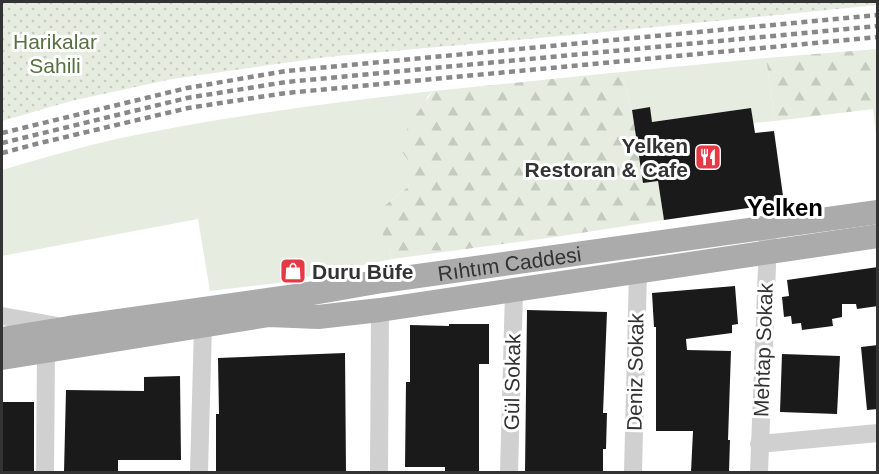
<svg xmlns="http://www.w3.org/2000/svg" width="879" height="474" viewBox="0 0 879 474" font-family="Arial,sans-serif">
  <defs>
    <pattern id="forest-firs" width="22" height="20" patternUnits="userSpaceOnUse" patternTransform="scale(1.5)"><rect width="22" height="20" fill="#e6ecdf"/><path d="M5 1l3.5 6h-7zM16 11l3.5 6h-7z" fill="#c6cbc0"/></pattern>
    <pattern id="park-dots" width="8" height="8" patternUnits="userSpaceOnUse" patternTransform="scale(1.5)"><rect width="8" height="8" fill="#e6ecdf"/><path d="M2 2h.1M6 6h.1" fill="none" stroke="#c6cbc0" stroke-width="1.8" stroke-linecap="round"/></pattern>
  </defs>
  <rect width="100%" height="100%" fill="#fff"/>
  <g fill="#e6ecdf">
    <path d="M 766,58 L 775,121 L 753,123 L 751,108 L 652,122 L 649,107 L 632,110 L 621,72 Z"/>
    <path d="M 433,91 L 427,97 L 408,187 L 383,207 L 386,243 L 392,259 L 278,283 L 210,291 L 198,219 L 2,256 L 2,170 C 39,159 78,148 116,139 C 221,117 327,103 433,91 Z"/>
  </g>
  <g fill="url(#forest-firs)">
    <path d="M 877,49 L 877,141 L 873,109 L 775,121 L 766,58 Z"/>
    <path d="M 621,72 L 632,110 L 643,183 L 658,181 L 664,220 L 555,237 L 392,259 L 377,219 L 383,207 L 408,187 L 412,166 L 403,153 L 408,126 L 433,91 Z"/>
  </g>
  <path fill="url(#park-dots)" d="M 2,2 L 877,2 L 878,5 L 594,33 L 327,57 L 172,79 L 71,101 L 2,121 Z"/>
  <g fill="#1a1a1a">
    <path d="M 650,107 L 652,122 L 751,108 L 755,133 L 774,131 L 784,203 L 664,220 L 658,181 L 643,183 L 632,110 Z"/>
    <path d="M 878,267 L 878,306 L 857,309 L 856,304 L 842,304 L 842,317 L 832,319 L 833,326 L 802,330 L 801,323 L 792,324 L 791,316 L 784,317 L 782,297 L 789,296 L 787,280 Z"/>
    <path d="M 735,286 L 738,324 L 732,325 L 732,333 L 686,339 L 687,350 L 731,351 L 728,440 L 730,440 L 729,472 L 691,472 L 693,431 L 656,431 L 656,327 L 654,327 L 652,293 Z"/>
    <path d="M 527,310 L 607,312 L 603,413 L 607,413 L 606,449 L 603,449 L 603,472 L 525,472 Z"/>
    <path d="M 449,324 L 489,324 L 489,364 L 479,364 L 479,472 L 445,472 L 445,467 L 405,467 L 406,382 L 410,382 L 410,325 L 449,326 Z"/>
    <path d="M 878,345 L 878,409 L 867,410 L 861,347 Z"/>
    <path d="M 345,353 L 346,472 L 216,472 L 216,414 L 219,414 L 218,358 Z"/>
    <path d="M 782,354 L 840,356 L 837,414 L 780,412 Z"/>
    <path d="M 180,376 L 181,460 L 118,460 L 118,472 L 64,472 L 66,390 L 144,391 L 144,377 Z"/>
    <rect x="2" y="402" width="32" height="70"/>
  </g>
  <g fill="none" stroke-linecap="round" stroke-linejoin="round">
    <g stroke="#d0d0d0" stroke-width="18">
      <path d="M 2,316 L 58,326"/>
      <path d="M 759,444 L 878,433"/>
      <path d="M 45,472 L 46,352"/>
      <path d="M 199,472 L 203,326"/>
      <path d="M 379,472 L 380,310"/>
      <path d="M 509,472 L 514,291"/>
      <path d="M 633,472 L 638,271"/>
      <path d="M 759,472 L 768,240"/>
    </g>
    <g stroke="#ababab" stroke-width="24">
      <path id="s1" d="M 2,339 L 69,328 L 296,296 L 382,281 L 878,212"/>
      <path d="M 2,358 L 269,315 L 318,317 L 380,310 L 878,236"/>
    </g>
    <g stroke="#888" stroke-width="4.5" stroke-dasharray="6 4.5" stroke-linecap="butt">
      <path d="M 2,133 L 187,88 L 286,71 L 878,15"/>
      <path d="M 2,143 L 187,98 L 286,82 L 878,26"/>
      <path d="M 2,153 L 36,144 L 188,108 L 286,93 L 878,37"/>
    </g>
  </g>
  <defs>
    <symbol id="restaurant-square" viewBox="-11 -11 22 22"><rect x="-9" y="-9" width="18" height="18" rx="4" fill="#e63946" stroke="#fff"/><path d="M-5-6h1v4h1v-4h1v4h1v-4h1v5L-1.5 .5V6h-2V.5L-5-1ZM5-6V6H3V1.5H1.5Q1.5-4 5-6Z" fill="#fff"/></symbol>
    <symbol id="shop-square" viewBox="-11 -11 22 22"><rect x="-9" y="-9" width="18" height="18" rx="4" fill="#e63946" stroke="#fff"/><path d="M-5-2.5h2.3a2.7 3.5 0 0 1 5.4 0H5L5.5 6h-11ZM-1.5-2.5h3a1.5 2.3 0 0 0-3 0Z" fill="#fff"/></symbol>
  </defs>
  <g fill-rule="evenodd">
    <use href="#restaurant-square" x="693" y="142" width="30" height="30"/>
    <use href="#shop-square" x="278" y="256" width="30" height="30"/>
  </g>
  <g text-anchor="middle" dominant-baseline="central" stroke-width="6" stroke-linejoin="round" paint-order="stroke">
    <g font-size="21" fill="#56703f" stroke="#fff">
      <text x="55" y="41">Harikalar<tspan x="55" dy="24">Sahili</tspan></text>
    </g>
    <g font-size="21" font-weight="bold" fill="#333" stroke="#fff" text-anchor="end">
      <text x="688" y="145">Yelken<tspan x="688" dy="24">Restoran &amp; Cafe</tspan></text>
      <text x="312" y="271" text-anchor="start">Duru Büfe</text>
    </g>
    <g font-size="21" fill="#333" stroke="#fff">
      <text stroke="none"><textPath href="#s1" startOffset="513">Rıhtım Caddesi</textPath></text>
      <text transform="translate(763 350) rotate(-88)">Mehtap Sokak</text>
      <text transform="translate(635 372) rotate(-89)">Deniz Sokak</text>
      <text transform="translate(512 382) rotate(-89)">Gül Sokak</text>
    </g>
    <g font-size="24" font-weight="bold" fill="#000" stroke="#fff">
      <text x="785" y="207">Yelken</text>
    </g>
  </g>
  <rect width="879" height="474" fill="none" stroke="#333333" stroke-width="6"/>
</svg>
